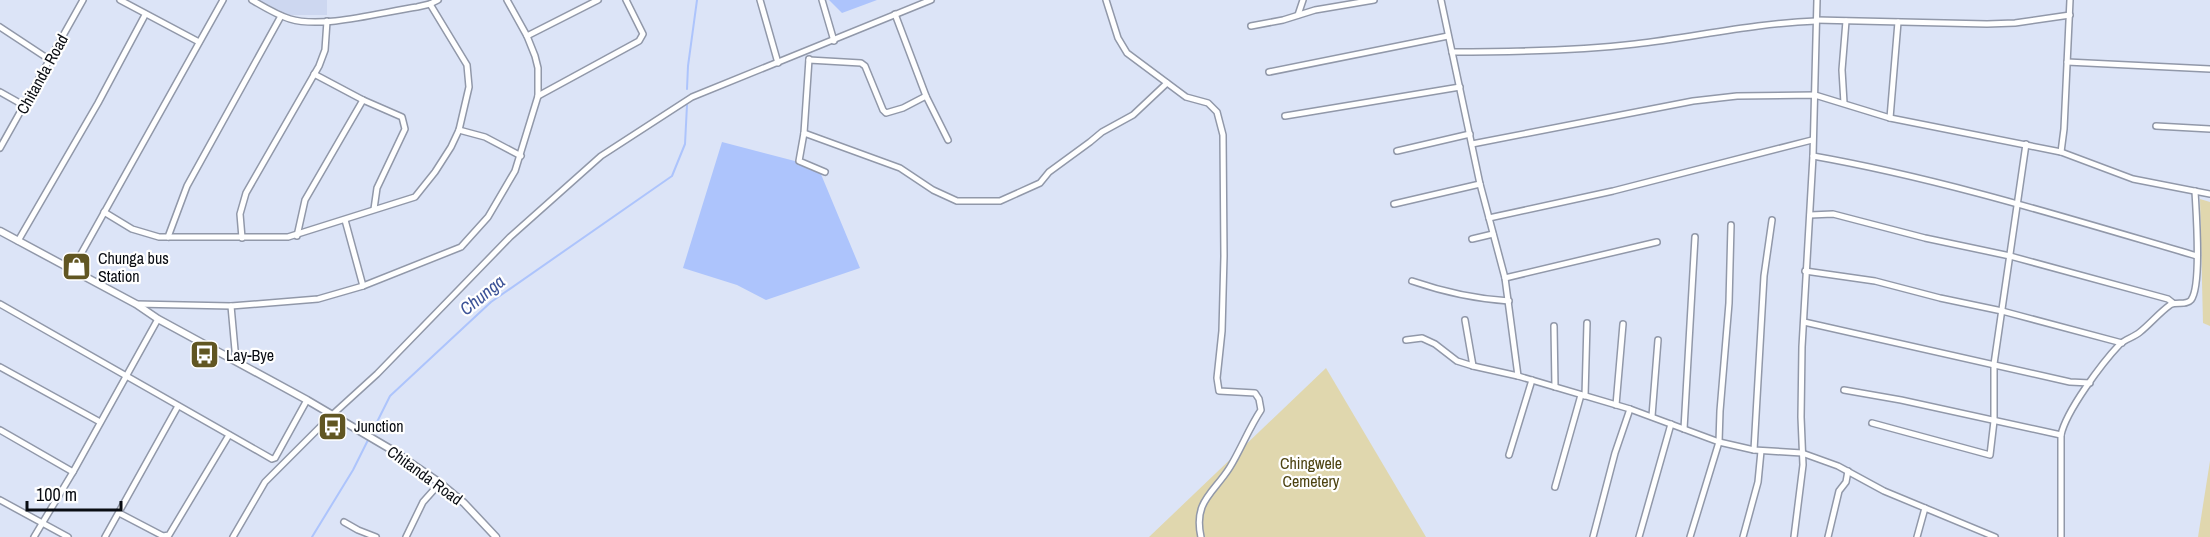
<svg xmlns="http://www.w3.org/2000/svg" width="2210" height="537" viewBox="0 0 2210 537" font-family="'Archivo Narrow',sans-serif">
  <rect width="100%" height="100%" fill="#dce4f7"/>
  <path fill="#cdd7f0" d="M 255,0 L 327,0 L 327,15 L 290,15 Z"/>
  <g fill="#e0d7ae">
    <path d="M 2200,199 L 2210,202 L 2210,326 L 2203,323 Z"/>
    <path d="M 1326,368 L 1426,537 L 1149,537 Z"/>
    <path d="M 2210,461 L 2210,537 L 2198,537 Z"/>
  </g>
  <g fill="#adc4fc">
    <path d="M 829,0 L 877,0 L 842,13 Z"/>
    <path d="M 722,142 L 818,167 L 860,268 L 766,300 L 737,285 L 683,268 Z"/>
  </g>
  <g fill="none" stroke-linecap="round" stroke-linejoin="round">
    <g stroke="#adc4fc" stroke-width="2">
      <path d="M 687,89 L 688,66 L 697,0"/>
      <path d="M 312,537 L 353,470 L 390,396 L 491,302 L 672,176 L 685,144 L 687,105"/>
    </g>
    <defs>
      <g id="minor">
        <path d="M 120,0 L 199,42"/>
        <path d="M 252,0 C 264,7 277,15 290,19 C 323,29 382,12 417,7 L 430,4 L 438,0"/>
        <path d="M 760,0 L 778,63"/>
        <path d="M 822,0 L 834,41"/>
        <path d="M 1106,0 L 1118,38 L 1127,53 L 1186,97 L 1208,103 L 1217,112 L 1223,135 L 1224,256 L 1222,331 L 1217,378 L 1219,391 L 1255,393 L 1259,399 L 1261,410 C 1249,428 1241,449 1230,467 C 1214,493 1193,501 1201,537"/>
        <path d="M 1441,0 L 1480,184 L 1505,278 L 1518,376"/>
        <path d="M 895,14 L 926,96 L 948,140"/>
        <path d="M 1298,15 L 1303,0"/>
        <path d="M 1816,20 L 1987,24 L 2015,23 L 2070,15"/>
        <path d="M 1251,26 L 1283,20 L 1315,10 L 1374,0"/>
        <path d="M 0,27 L 50,60"/>
        <path d="M 527,36 L 598,0"/>
        <path d="M 1452,52 C 1513,52 1574,51 1635,44 C 1695,37 1755,23 1816,21"/>
        <path d="M 809,59 L 804,133 L 799,161 L 825,172"/>
        <path d="M 809,60 L 861,63 L 865,66 L 883,110 L 886,113 L 903,108 L 926,96"/>
        <path d="M 2067,62 L 2210,69"/>
        <path d="M 1269,72 L 1448,36"/>
        <path d="M 314,74 L 363,100 L 402,117 L 405,129 L 377,188 L 374,209"/>
        <path d="M 0,92 L 25,106"/>
        <path d="M 538,96 L 639,41 L 643,34 L 626,0"/>
        <path d="M 1844,103 L 1842,70 L 1846,21"/>
        <path d="M 1285,116 L 1460,87"/>
        <path d="M 1890,118 L 1898,22"/>
        <path d="M 2156,126 L 2210,129"/>
        <path d="M 459,130 L 485,137 L 521,156"/>
        <path d="M 804,133 L 900,168 L 933,190 L 957,201 L 1000,201 L 1040,183 L 1049,172 L 1090,142 L 1102,132 L 1133,115 L 1167,83"/>
        <path d="M 1472,144 L 1693,101 L 1737,96 L 1815,95 L 1890,118 L 2061,152 L 2133,179 L 2210,194"/>
        <path d="M 0,148 L 83,0"/>
        <path d="M 1397,151 L 1470,134"/>
        <path d="M 2061,152 L 2064,129 L 2070,0"/>
        <path d="M 1813,156 C 1943,179 2070,219 2197,256"/>
        <path d="M 1394,204 L 1480,184"/>
        <path d="M 104,212 L 132,229 L 159,237 L 288,237 L 415,197 L 435,172 L 451,147 L 459,130 L 469,87 L 467,65 L 430,4"/>
        <path d="M 1810,215 L 1833,214 L 1925,238 L 2010,256 L 2168,299 L 2173,303"/>
        <path d="M 1489,218 L 1613,191 L 1812,140"/>
        <path d="M 345,220 L 363,286"/>
        <path d="M 297,236 L 305,200 L 363,100"/>
        <path d="M 168,237 L 187,186 L 281,16"/>
        <path d="M 242,238 L 240,214 L 246,193 L 319,66 L 325,50 L 327,21"/>
        <path d="M 1472,239 L 1493,234"/>
        <path d="M 18,241 L 98,103 L 145,15"/>
        <path d="M 72,270 L 223,0"/>
        <path d="M 1805,271 L 1875,281 L 1940,298 L 2002,311 L 2122,343"/>
        <path d="M 1505,278 L 1657,242"/>
        <path d="M 1412,281 C 1444,292 1476,299 1509,301"/>
        <path d="M 0,304 L 272,459 L 275,458 L 307,400"/>
        <path d="M 136,304 L 231,306 L 318,299 L 363,286 L 461,247 L 488,217 L 515,171 L 538,96 L 538,68 L 535,56 L 527,36 L 507,0"/>
        <path d="M 231,306 L 236,361"/>
        <path d="M 1465,320 L 1473,366"/>
        <path d="M 1804,322 L 2070,382 L 2090,383"/>
        <path d="M 1554,326 L 1555,387"/>
        <path d="M 1406,340 L 1422,338 L 1435,344 L 1457,361 L 1473,366 L 1518,376 L 1630,409 L 1719,442 L 1754,450 L 1802,453 L 1838,466 L 1884,491 L 1925,508"/>
        <path d="M 0,367 L 100,422"/>
        <path d="M 1844,390 L 1901,400 L 2061,435"/>
        <path d="M 1585,396 L 1587,323"/>
        <path d="M 1616,405 L 1623,324"/>
        <path d="M 1652,416 L 1658,340"/>
        <path d="M 1872,423 L 1990,455 L 1994,421 L 1994,364 L 2026,144"/>
        <path d="M 1684,429 L 1695,237"/>
        <path d="M 0,430 L 73,472"/>
        <path d="M 1754,450 L 1764,276 L 1772,220"/>
        <path d="M 1509,455 L 1532,380"/>
        <path d="M 1555,487 L 1581,395"/>
        <path d="M 0,500 L 68,537"/>
        <path d="M 119,513 L 163,536 L 169,535 L 229,435"/>
        <path d="M 344,522 L 358,530 L 376,537"/>
        <path d="M 34,537 L 73,472 L 158,319"/>
        <path d="M 105,537 L 178,406"/>
        <path d="M 233,537 L 265,482 L 332,415 L 377,374 L 510,237 L 601,156 L 692,97 L 931,0"/>
        <path d="M 406,537 L 423,502 L 440,483"/>
        <path d="M 1593,537 L 1615,453 L 1630,409"/>
        <path d="M 1639,537 L 1671,424"/>
        <path d="M 1690,537 L 1719,442 L 1720,411 L 1729,303 L 1731,225"/>
        <path d="M 1743,537 L 1758,482 L 1761,451"/>
        <path d="M 1794,537 L 1803,465 L 1801,417 L 1802,347 L 1813,156 L 1817,0"/>
        <path d="M 1828,537 L 1839,491 L 1846,482 L 1848,471"/>
        <path d="M 1917,537 L 1925,508 L 1995,537"/>
        <path d="M 2061,537 L 2061,435 C 2066,411 2102,363 2120,344 C 2126,339 2134,337 2140,332 C 2150,324 2159,313 2170,305 C 2176,301 2186,306 2191,300 C 2202,286 2196,211 2195,191"/>
      </g>
      <path id="tertiary" d="M 0,231 L 136,304 L 158,319 L 307,400 L 392,450 L 440,483 L 464,503 L 496,537"/>
    </defs>
    <use href="#minor" stroke="#9198a9" stroke-width="8"/>
    <use href="#tertiary" stroke="#9198a9" stroke-width="9"/>
    <use href="#minor" stroke="#fff" stroke-width="5"/>
    <use href="#tertiary" stroke="#fff" stroke-width="6"/>
  </g>
  <defs>
    <symbol id="shop-square" viewBox="-11 -11 22 22"><rect x="-9" y="-9" width="18" height="18" rx="4" fill="#615622" stroke="#fff"/><path d="M-5-2.5h2.3a2.7 3.5 0 0 1 5.4 0H5L5.5 6h-11ZM-1.5-2.5h3a1.5 2.3 0 0 0-3 0Z" fill="#fff"/></symbol>
    <symbol id="bus-square" viewBox="-11 -11 22 22"><rect x="-9" y="-9" width="18" height="18" rx="4" fill="#615622" stroke="#fff"/><path d="M-5-6H5V4H4V6H2V4H-2V6H-4V4H-5ZM-3.5-4V0h7V-4ZM-3.5 1.2v1.5H-2V1.2ZM2 1.2v1.5H3.5V1.2Z" fill="#fff"/></symbol>
  </defs>
  <g fill-rule="evenodd">
    <use href="#shop-square" x="60" y="250" width="33" height="33"/>
    <use href="#bus-square" x="188" y="338" width="33" height="33"/>
    <use href="#bus-square" x="316" y="410" width="33" height="33"/>
  </g>
  <g text-anchor="middle" dominant-baseline="central" stroke-width="4.5" stroke-linejoin="round" paint-order="stroke">
    <g font-size="16" fill="#090c12" stroke="#fff">
      <text transform="translate(42 74) rotate(-61)">Chitanda Road</text>
      <text transform="translate(425 475) rotate(36)">Chitanda Road</text>
    </g>
    <g font-size="16" fill="#090c12" stroke="#fff" text-anchor="start">
      <text x="98" y="258">Chunga bus<tspan x="98" dy="18">Station</tspan></text>
      <text x="226" y="355">Lay-Bye</text>
      <text x="354" y="426">Junction</text>
    </g>
    <g font-size="16" fill="#4c4210" stroke="#fff">
      <text x="1311" y="463">Chingwele<tspan x="1311" dy="18">Cemetery</tspan></text>
    </g>
    <g font-size="18" font-style="italic" fill="#3c5397" stroke="#fff">
      <text transform="translate(482 295) rotate(-39)">Chunga</text>
    </g>
  </g>
  <path d="M27 501v9h94v-9" fill="none" stroke="#090c12" stroke-width="3"/>
  <text x="36" y="501" font-size="18" fill="#090c12" stroke="#ffffff" stroke-width="4.5" paint-order="stroke">100 m</text>
</svg>
